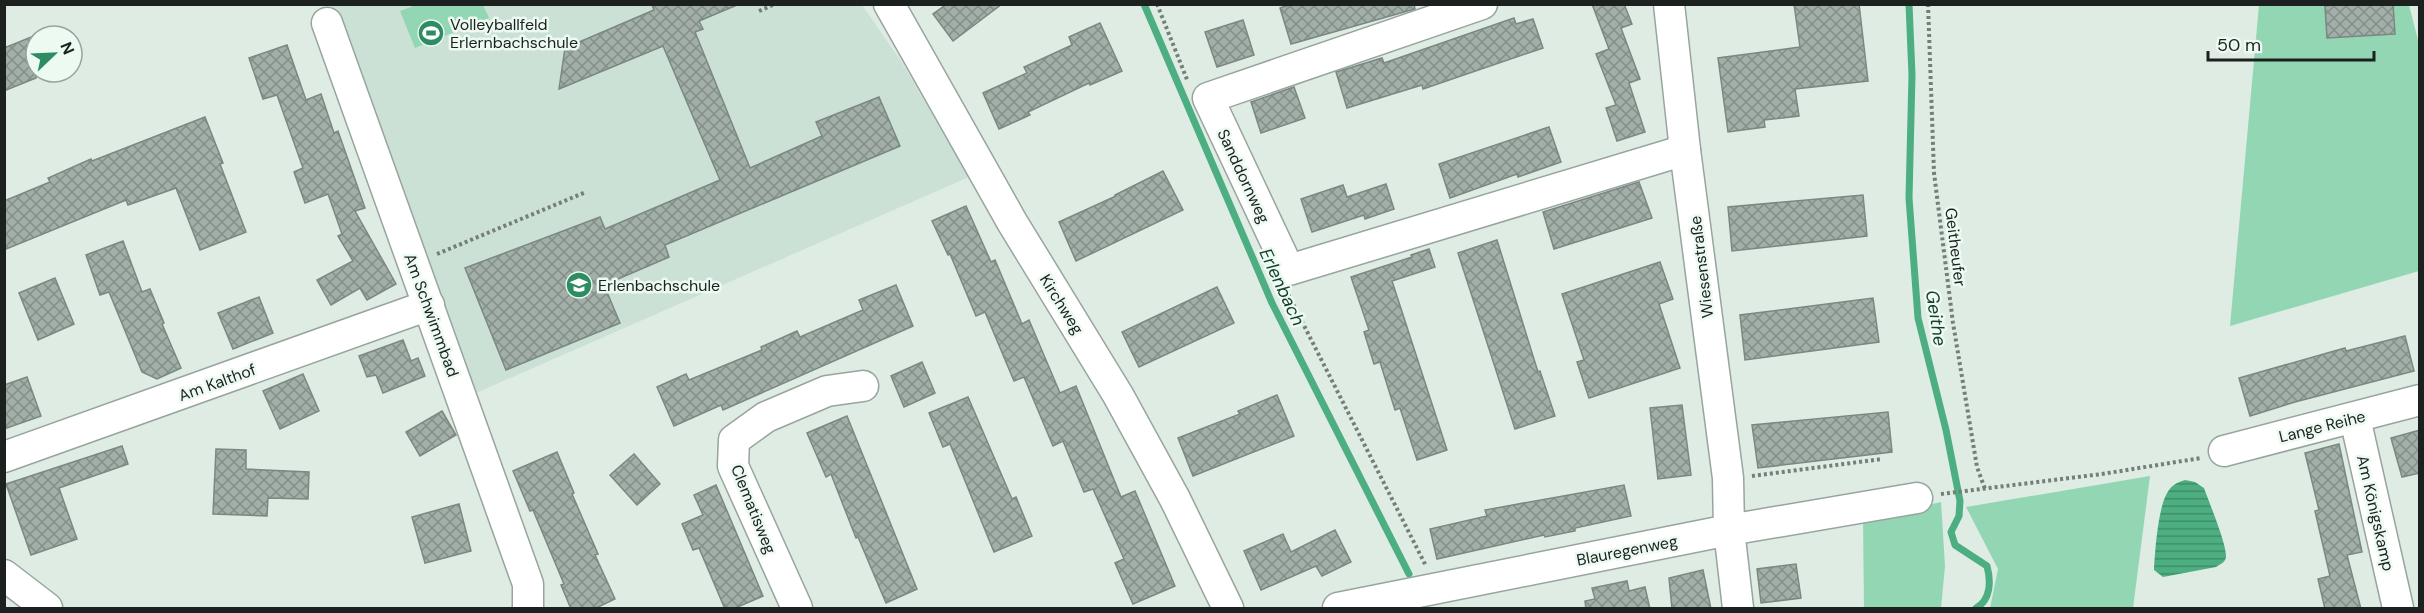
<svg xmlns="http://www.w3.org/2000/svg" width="2424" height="613" font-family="'DM Sans',sans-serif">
<defs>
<pattern id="water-rules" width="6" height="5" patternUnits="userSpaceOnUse" patternTransform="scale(1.5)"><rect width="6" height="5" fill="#4dae81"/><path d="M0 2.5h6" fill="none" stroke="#3f8d69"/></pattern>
<pattern id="building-cross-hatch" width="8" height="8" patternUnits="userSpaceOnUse" patternTransform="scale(1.5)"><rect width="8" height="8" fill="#a2afa8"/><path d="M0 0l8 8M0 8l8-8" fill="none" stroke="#838e88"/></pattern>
</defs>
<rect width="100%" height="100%" fill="#deece4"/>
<path fill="#cce1d5" d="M330,5H862L901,61L969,177L476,393Z"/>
<g fill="#92d6b3">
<path d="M416,5H483L489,18L415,48L400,11Z"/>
<path d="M2259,5H2409L2420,48L2419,271L2230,326Z"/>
<path d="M2150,476L2133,608H1990L1998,569L1966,507Z"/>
<path d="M1941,502L1945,566L1941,608H1864L1863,520Z"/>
</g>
<path fill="url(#water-rules)" d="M2185,480L2195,482L2204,488C2209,502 2227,545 2226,557C2225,563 2220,564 2216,567L2163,577L2154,570C2155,552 2158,504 2169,490C2173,484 2179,482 2185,480Z"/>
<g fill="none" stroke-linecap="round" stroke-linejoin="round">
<g stroke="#4dae81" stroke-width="7">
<path d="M1144,4L1272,303L1409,574"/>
<path d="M1909,4L1912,75L1909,198L1918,318L1946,430L1960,501L1959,516L1951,532L1955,545L1987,566C1991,581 1991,600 1976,608"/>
</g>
</g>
<g fill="url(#building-cross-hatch)" stroke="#7b8881" stroke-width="1.5">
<path d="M947,4H1002L953,41L933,14Z"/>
<path d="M1292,4H1414L1415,9L1291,44L1280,8Z"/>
<path d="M1592,4H1624L1632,24L1621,28L1640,79L1629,83L1645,132L1617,141L1606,108L1616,105L1596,54L1609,49Z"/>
<path d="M1794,4H1859L1868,81L1795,89L1799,116L1764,120L1765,127L1728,132L1718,58L1800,47Z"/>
<path d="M2347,4H2393L2395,34L2327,38L2325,6Z"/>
<path d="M652,5H737L699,21L703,29L695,32L750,168L822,136L816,122L879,97L900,146L665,245L669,257L604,285L620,323L506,370L465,268L600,217L605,229L720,180L663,46L559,89L565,48L654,10Z"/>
<path d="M1514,18L1516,24L1533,19L1543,48L1423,89L1422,85L1347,108L1336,72L1382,58L1384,63Z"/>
<path d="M1243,20L1254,55L1217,67L1205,32Z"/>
<path d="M1100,23L1122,71L1090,85L1089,83L1028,112L1030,115L999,129L983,93L1027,73L1024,67L1072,45L1069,37Z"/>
<path d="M36,35V78L4,91V48Z"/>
<path d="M287,45L306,100L321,94L334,133L338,131L365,208L355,211L396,284L367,300L360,288L331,305L317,280L353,261L338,236L342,234L328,194L305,203L294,172L303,168L277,95L263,99L249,58Z"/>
<path d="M1294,87L1305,118L1261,133L1251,102Z"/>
<path d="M205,117L223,163L220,164L246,232L200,250L176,188L128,205L126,200L4,250V201L50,182L48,178L91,159L92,161Z"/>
<path d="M1549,127L1561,162L1518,177L1517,174L1450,198L1439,164Z"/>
<path d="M1163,171L1183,210L1076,261L1059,222L1116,196L1115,195Z"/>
<path d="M1639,182L1652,218L1554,249L1543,212Z"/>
<path d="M1386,184L1394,209L1365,219L1364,215L1312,232L1301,199L1343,185L1347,197Z"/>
<path d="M1863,195L1867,236L1732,251L1728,207Z"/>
<path d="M966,206L991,262L995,260L1022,324L1029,320L1060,393L1076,386L1121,497L1135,491L1175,586L1133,604L1115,563L1124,559L1093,489L1084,492L1063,441L1053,446L1024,377L1014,381L985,312L976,316L950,254L948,255L932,221Z"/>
<path d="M1497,240L1538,372L1540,371L1555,416L1515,429L1458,253Z"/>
<path d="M123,241L142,292L150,289L164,323L162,324L181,368L157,379L142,372L109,292L100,295L86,255Z"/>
<path d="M1429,249L1435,267L1392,281L1447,450L1417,460L1400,408L1395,410L1380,362L1374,364L1364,332L1369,330L1351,277L1412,257L1411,255Z"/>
<path d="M1660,262L1673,299L1659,304L1680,368L1589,398L1577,362L1584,360L1562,294Z"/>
<path d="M55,278L74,324L38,340L19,293Z"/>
<path d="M896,285L913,326L723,410L721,405L674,426L657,387L686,374L689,380L762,350L761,347L797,331L800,337L863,310L859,300Z"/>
<path d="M1217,287L1234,323L1139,367L1122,332Z"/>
<path d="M259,297L273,333L233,349L218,313Z"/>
<path d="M1873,298L1879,342L1745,360L1740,315Z"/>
<path d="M2405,336L2414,371L2295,402L2250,416L2239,378L2345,348L2346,351Z"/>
<path d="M403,340L411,361L418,358L425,376L383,393L376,375L367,377L359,356Z"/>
<path d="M922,362L935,393L904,407L891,376Z"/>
<path d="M303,374L319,411L280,429L263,391Z"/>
<path d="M27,377L41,416L4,429V385Z"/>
<path d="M1277,395L1294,436L1193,476L1178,438L1240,414L1238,411Z"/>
<path d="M968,397L1012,499L1016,497L1032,536L994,552L950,444L943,447L929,413Z"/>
<path d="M1682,405L1691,475L1658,479L1650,408Z"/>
<path d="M442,411L456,435L420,456L406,432Z"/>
<path d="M1888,412L1892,452L1758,468L1752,425Z"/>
<path d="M847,416L917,589L886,603L858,537L856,538L831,474L826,477L807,433Z"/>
<path d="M2420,430V473L2402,477L2391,438Z"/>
<path d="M2339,444L2362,552L2347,555L2361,609H2325L2318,579L2330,576L2315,511L2319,510L2305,453Z"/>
<path d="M122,446L128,464L59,488L77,539L31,555L6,484Z"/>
<path d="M216,449L246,450V469L309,472L308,499L268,498L267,516L213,514Z"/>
<path d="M557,452L574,493L572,494L598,554L595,555L615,599L594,609H571L561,585L564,584L533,510L530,511L513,471Z"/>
<path d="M634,454L660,484L637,505L610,475Z"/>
<path d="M716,485L763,596L733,609H725L699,548L693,550L682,524L703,515L694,495Z"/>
<path d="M1624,485L1631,516L1575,528V531L1545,537L1544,535L1437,559L1430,529L1487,516L1485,510Z"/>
<path d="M459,504L471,551L425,563L412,517Z"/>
<path d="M1335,530L1351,562L1322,576L1316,566L1261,590L1244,551L1283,534L1291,552Z"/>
<path d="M1796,564L1801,598L1761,603L1757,569Z"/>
<path d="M1703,570L1711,609H1672L1669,578Z"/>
<path d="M1627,581L1629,591L1645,587L1650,609H1586L1585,601L1595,599L1592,588Z"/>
</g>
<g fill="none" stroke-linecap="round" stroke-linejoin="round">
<defs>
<g id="minor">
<path d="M889,4L1012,222L1118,395L1175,499L1228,608"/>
<path d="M1482,4L1208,98L1289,270L1685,150"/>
<path d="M1669,4L1685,150L1728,478L1729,530L1738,608"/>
<path d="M327,23L528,584V608"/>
<path d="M2355,418L2398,608"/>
<path d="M2224,451L2420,400"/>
<path d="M4,457L429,305"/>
<path d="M4,575L47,608"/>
<path d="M797,608L733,466L734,440L766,417L827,391L863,386"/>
<path d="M1338,608L1729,530L1917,498"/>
</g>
</defs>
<use href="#minor" stroke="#98a59e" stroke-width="33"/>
<g stroke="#757e79" stroke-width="4" stroke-dasharray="3 3" stroke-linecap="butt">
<path d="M1157,4L1188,82"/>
<path d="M1928,4L1934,173L1953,323L1977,467L1985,489"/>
<path d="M759,11L775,4"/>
<path d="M437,254L586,192"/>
<path d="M1288,294L1426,566"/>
<path d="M1752,476L1882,459"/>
<path d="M1941,494L2102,474L2201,458"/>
</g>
<use href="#minor" stroke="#fff" stroke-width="30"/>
</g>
<defs>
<symbol id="stadium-disc" viewBox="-11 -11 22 22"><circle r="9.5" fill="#2e8c63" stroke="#ecfaf2"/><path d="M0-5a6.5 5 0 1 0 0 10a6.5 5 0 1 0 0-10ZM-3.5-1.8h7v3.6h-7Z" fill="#fff"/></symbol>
<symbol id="school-disc" viewBox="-11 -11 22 22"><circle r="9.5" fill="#2e8c63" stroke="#ecfaf2"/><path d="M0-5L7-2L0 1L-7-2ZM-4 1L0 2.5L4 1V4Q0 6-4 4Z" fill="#fff"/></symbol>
</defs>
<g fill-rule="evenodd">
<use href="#stadium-disc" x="416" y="18" width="30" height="30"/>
<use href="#school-disc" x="564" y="270" width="30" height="30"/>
</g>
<g text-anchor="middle" stroke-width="5" stroke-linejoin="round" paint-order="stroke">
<g font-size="16" fill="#1c211f" stroke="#ecfaf2" text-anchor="start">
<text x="450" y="30">Volleyballfeld<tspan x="450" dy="18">Erlernbachschule</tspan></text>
<text x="598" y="291">Erlenbachschule</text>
</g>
<g font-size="16" fill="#1c211f" stroke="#ecfaf2">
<text transform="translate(1244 176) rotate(65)" y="6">Sanddornweg</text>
<text transform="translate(1956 247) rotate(83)" y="6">Geitheufer</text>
<text transform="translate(1701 267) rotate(-97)" y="6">Wiesenstraße</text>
<text transform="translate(1062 304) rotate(58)" y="6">Kirchweg</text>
<text transform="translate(432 315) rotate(70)" y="6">Am Schwimmbad</text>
<text transform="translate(217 382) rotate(-20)" y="6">Am Kalthof</text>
<text transform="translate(2322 426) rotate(-14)" y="6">Lange Reihe</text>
<text transform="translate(754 509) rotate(68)" y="6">Clematisweg</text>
<text transform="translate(2376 513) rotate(77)" y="6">Am Königskamp</text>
<text transform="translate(1627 550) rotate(-11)" y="6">Blauregenweg</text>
</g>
<g font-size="18" font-style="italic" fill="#16402d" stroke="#ecfaf2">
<text transform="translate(1282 287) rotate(65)" y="6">Erlenbach</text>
<text transform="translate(1936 318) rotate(81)" y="6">Geithe</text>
</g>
</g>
<rect width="2424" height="613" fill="none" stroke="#1c211f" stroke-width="12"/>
<g transform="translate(54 54) rotate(67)"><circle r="28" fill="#ecfaf2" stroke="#99a39e" stroke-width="1.5"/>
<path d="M0-4.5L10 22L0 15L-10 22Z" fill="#2e8c63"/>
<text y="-9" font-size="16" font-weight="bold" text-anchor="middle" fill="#1c211f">N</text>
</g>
<path d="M2208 51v9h166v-9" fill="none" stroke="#1c211f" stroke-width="3"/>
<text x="2217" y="51" font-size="18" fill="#1c211f" stroke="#ecfaf2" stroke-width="4.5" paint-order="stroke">50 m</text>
</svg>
